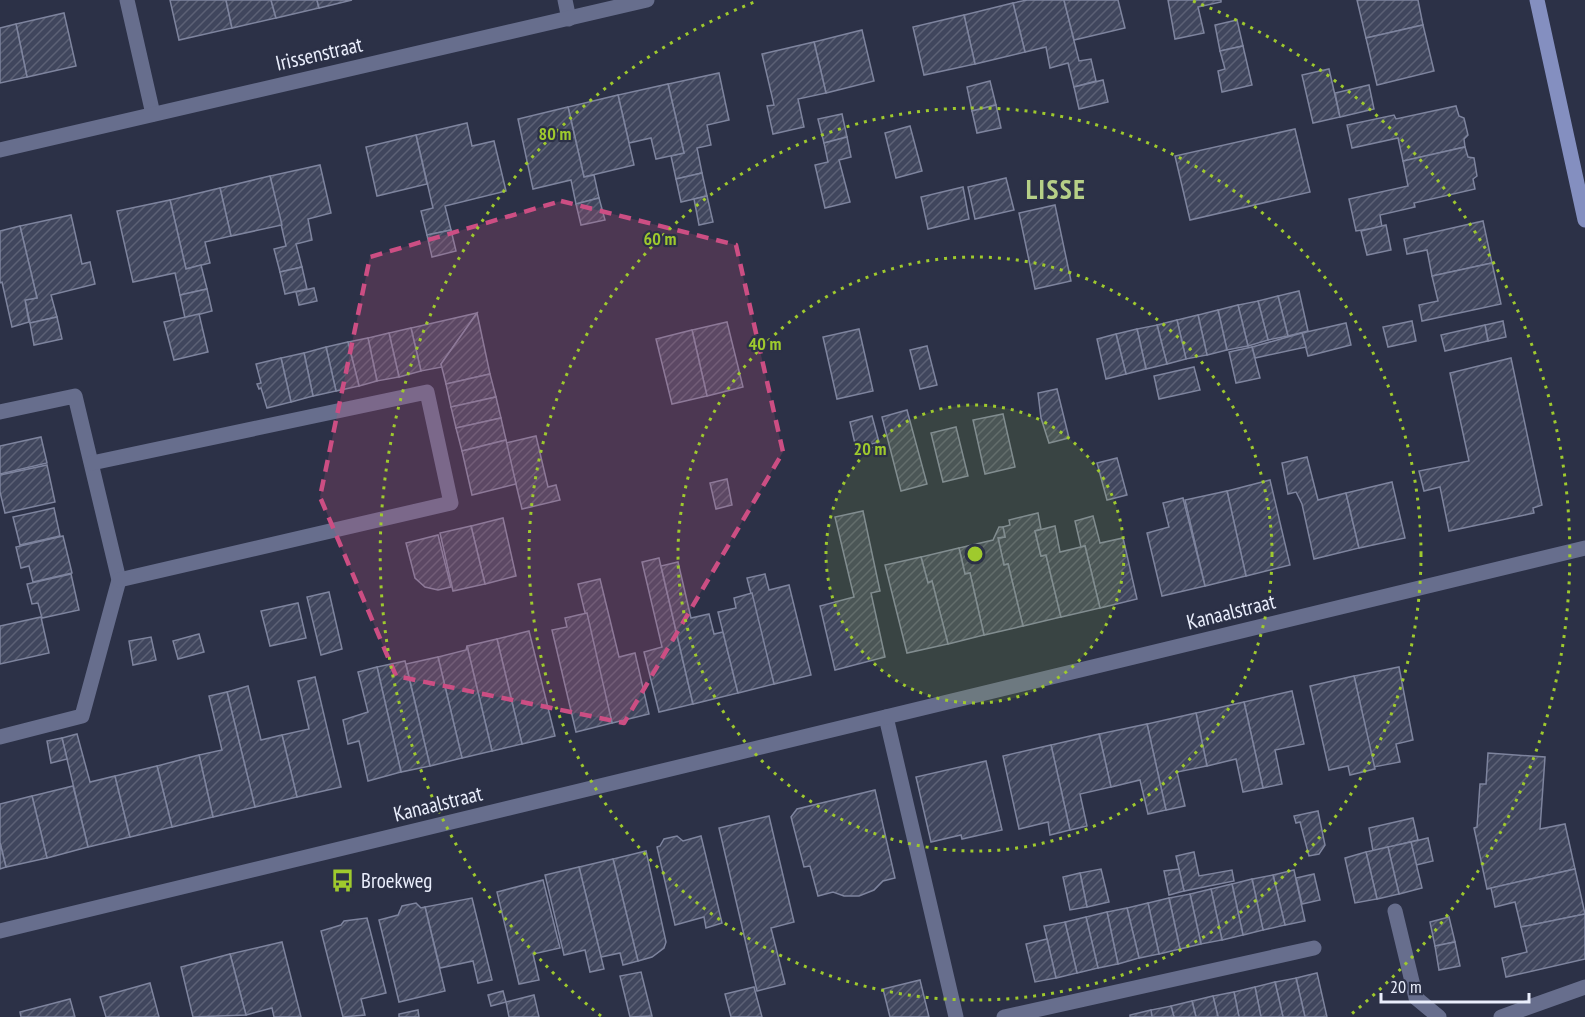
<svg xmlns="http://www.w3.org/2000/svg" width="1585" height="1017" font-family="'PT Sans Narrow',sans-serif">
<defs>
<pattern id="building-hatch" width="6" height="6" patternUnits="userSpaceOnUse" patternTransform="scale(1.5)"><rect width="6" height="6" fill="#40465d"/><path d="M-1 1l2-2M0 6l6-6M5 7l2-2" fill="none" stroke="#5c6175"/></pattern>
</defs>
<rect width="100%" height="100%" fill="#2c3147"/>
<g fill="url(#building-hatch)" stroke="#7e849e" stroke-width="1.5">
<path d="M170,0H226L232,28L179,40Z"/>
<path d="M226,0H271L276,18L232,28Z"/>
<path d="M271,0H317L319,8L276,18Z"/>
<path d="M317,0H352L319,8Z"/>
<path d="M1027,0H1064L1079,61L1091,59L1096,81L1074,87L1068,63L1050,68L1046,47L1025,52L1013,3Z"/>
<path d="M1064,0H1118L1125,28L1074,40Z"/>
<path d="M1168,0H1221V2L1198,7L1204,33L1175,39Z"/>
<path d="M1357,0H1418L1423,25L1366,38Z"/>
<path d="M1013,3L1025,52L975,64L964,15Z"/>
<path d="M64,13L76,66L27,77L16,24Z"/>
<path d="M964,15L975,64L924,75L913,27Z"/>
<path d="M1237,20L1243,46L1220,51L1215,25Z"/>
<path d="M16,24L27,77L0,83V28Z"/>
<path d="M1423,25L1434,71L1377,85L1366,38Z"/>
<path d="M862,30L874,81L826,93L814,42Z"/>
<path d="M814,42L826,93L798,99L804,127L773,134L767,106L774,105L762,54Z"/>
<path d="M1243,46L1252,85L1222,92L1218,71L1225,69L1220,51Z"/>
<path d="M1329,69L1340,117L1313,123L1302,75Z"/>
<path d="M719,73L729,120L707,125L711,145L697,148L702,173L676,179L671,156L684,153L668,84Z"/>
<path d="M1103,80L1108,102L1079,109L1074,87Z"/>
<path d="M990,81L996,105L972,111L967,87Z"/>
<path d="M668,84L684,153L656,159L651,138L629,143L618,95Z"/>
<path d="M1369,85L1374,109L1340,117L1335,93Z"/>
<path d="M618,95L634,165L584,177L568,107Z"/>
<path d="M996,105L1001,128L977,133L972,111Z"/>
<path d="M1456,106L1459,116L1464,118L1468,135L1464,139L1465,147L1403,161L1398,138L1352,148L1347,125L1394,115L1396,119Z"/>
<path d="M568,107L584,177L594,175L599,198L576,204L571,180L533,189L518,119Z"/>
<path d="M842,114L847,137L824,143L818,119Z"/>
<path d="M467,123L472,146L494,141L506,191L445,206L451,230L427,235L421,211L433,208L416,135Z"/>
<path d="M910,126L922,171L896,178L885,133Z"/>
<path d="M1295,129L1310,192L1190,220L1175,156Z"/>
<path d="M416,135L427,184L377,196L366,147Z"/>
<path d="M847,137L851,157L839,160L850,202L825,208L815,165L828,162L824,143Z"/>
<path d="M1465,147L1468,157L1474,158L1477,176L1473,179L1475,189L1414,203L1415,207L1380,215L1382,227L1356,231L1349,199L1408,186L1403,161Z"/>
<path d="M320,165L331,213L308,219L312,240L296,244L302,267L280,272L274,249L286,246L270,176Z"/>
<path d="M702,173L707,196L681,202L676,179Z"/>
<path d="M270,176L282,225L231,236L220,188Z"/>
<path d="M1006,178L1014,210L975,219L968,187Z"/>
<path d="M963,187L969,219L928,229L921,197Z"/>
<path d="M220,188L231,236L205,242L210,263L186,269L170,200Z"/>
<path d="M707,196L713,222L699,225L694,199Z"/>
<path d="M599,198L605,220L581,225L576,204Z"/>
<path d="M170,200L186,269L201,265L207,289L180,295L175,273L133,282L117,211Z"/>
<path d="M1055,205L1071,281L1035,289L1019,213Z"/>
<path d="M71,215L82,264L90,262L95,284L51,295L57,317L30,323L25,300L37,298L20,226Z"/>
<path d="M1483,221L1492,263L1432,276L1427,250L1407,254L1404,239Z"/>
<path d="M1386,225L1391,250L1367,255L1361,231Z"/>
<path d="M20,226L37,298L25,300L29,322L12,327L2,282L0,283V231Z"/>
<path d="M451,230L456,251L432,257L427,235Z"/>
<path d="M1492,263L1501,304L1422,321L1419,305L1438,301L1432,276Z"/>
<path d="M302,267L307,289L285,294L280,272Z"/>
<path d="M314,288L317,301L299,305L296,292Z"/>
<path d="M207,289L212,311L185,318L180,295Z"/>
<path d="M1299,291L1308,331L1288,336L1278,296Z"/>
<path d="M1278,296L1288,336L1268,340L1258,301Z"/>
<path d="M1258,301L1268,340L1248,346L1238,305Z"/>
<path d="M1238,305L1248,346L1227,350L1218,310Z"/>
<path d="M1218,310L1227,350L1207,355L1198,315Z"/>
<path d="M477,313L441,364L442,367L421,371L411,328Z"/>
<path d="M477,313L490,374L446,384L441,364Z"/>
<path d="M199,314L208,352L174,360L164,322Z"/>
<path d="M1198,315L1207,355L1186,359L1177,320Z"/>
<path d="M57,317L62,339L34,345L30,323Z"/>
<path d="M1177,320L1186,359L1167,364L1157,325Z"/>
<path d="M1412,321L1416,341L1388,347L1383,327Z"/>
<path d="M1503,321L1506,337L1488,341L1485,325Z"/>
<path d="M727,322L743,387L707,396L692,330Z"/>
<path d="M1346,323L1351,345L1308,356L1302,333Z"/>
<path d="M1157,325L1167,364L1146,369L1137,329Z"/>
<path d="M1485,325L1488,341L1445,351L1441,335Z"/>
<path d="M411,328L421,371L399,377L389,333Z"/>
<path d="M859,329L873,391L837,399L823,337Z"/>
<path d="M1137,329L1146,369L1126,374L1116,334Z"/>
<path d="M692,330L707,396L672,404L656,339Z"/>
<path d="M389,333L399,377L377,381L368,338Z"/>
<path d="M1302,333L1306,347L1255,358L1252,347Z"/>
<path d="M1116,334L1126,374L1106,379L1097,339Z"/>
<path d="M368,338L377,381L359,386L348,342Z"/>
<path d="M348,342L359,386L336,391L326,347Z"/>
<path d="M927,346L937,385L920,389L910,350Z"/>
<path d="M326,347L336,391L313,396L304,353Z"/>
<path d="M1252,347L1260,378L1236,383L1229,352Z"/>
<path d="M304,353L313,396L291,402L281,358Z"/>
<path d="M281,358L291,402L267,408L261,388L259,389L257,384L261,383L256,364Z"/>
<path d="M1511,358L1542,505L1533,508L1534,513L1449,531L1440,487L1424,491L1419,471L1469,461L1450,373Z"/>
<path d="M1194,367L1200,390L1159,399L1154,376Z"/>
<path d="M490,374L496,397L451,407L446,384Z"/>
<path d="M1057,389L1069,438L1049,443L1041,418L1038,393Z"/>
<path d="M496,397L501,418L456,428L451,407Z"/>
<path d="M907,410L927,484L901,491L882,417Z"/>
<path d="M1003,414L1015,467L985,474L973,420Z"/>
<path d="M872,416L879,442L856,448L850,422Z"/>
<path d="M501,418L506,440L462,451L456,428Z"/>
<path d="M956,427L968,476L943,482L931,433Z"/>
<path d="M536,436L548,487L556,485L560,500L522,509L506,443Z"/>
<path d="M41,437L47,463L0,474V446Z"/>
<path d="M506,440L516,484L472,495L462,451Z"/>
<path d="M1307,457L1318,500L1346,493L1359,548L1314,559L1302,504L1296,492L1288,494L1282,463Z"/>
<path d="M1117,458L1127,495L1107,500L1097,463Z"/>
<path d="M47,465L55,502L5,513L0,492V475Z"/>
<path d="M727,479L732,505L716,509L710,483Z"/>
<path d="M1270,480L1290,565L1246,576L1227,491Z"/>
<path d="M1392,482L1405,538L1359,548L1346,493Z"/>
<path d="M1227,491L1246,576L1205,586L1185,500Z"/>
<path d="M1183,498L1205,586L1162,596L1147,533L1169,527L1163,503Z"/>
<path d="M54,508L60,536L20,545L13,517Z"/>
<path d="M863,511L880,591L871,593L885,657L835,670L820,606L854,597L835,517Z"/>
<path d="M1038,513L1041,529L1035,531L1041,556L1046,555L1061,617L1023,626L1008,564L1004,565L998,538L1005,537L1003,527L1010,525L1009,520Z"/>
<path d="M1093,516L1100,543L1123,538L1137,599L1100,608L1085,546L1081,547L1075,521Z"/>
<path d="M503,518L516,576L485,584L471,526Z"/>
<path d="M471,526L485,584L453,591L440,533Z"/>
<path d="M1055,526L1060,552L1085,546L1100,608L1061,617L1046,555L1041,556L1035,531Z"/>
<path d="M999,527H1003L1005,537L998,538L1004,565L1008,564L1023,626L984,635L970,573L965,574L959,548L993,540Z"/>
<path d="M438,535L451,587L438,590L425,587L415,578L406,543Z"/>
<path d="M63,536L72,573L33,582L29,566L21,568L16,547Z"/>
<path d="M959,548L965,574L970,573L984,635L948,644L932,581L928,583L921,557Z"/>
<path d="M921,557L928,583L932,581L948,644L907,653L885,565Z"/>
<path d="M659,558L693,704L659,712L644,652L662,647L642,562Z"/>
<path d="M678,562L691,618L709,614L714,634L723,632L738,693L693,704L661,566Z"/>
<path d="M71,574L79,610L42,618L38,603L32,604L27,584Z"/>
<path d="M765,574L769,590L789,585L811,675L774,684L747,578Z"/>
<path d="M600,579L619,657L635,653L649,714L612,723L578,584Z"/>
<path d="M329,592L342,649L321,655L307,597Z"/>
<path d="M752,593L774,684L738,693L718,612L736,608L734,598Z"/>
<path d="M298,603L306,638L270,646L261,611Z"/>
<path d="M587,613L612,723L576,732L552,630L567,627L565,618Z"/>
<path d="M41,617L49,653L0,664V626Z"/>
<path d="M529,631L555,736L522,744L497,639Z"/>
<path d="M199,634L204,652L178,659L173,641Z"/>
<path d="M151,637L156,660L133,665L129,641Z"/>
<path d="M497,639L522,744L492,751L467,646Z"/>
<path d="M467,646L492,751L462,758L438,657L466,650Z"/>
<path d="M438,657L462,758L430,766L406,664Z"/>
<path d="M405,661L430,766L401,772L377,667Z"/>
<path d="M377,667L401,772L368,781L359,741L348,744L343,720L368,712L358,672Z"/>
<path d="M1399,667L1413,740L1396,744L1400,762L1374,767L1354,676Z"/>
<path d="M1354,676L1375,769L1350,775L1348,766L1329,770L1310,686Z"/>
<path d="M315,677L341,787L297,797L282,735L309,729L298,681Z"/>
<path d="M248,686L261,740L282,735L297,797L255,807L227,692Z"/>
<path d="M1292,691L1304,744L1275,750L1282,784L1263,788L1244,702Z"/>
<path d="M227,692L255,807L213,817L199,755L222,750L209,696Z"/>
<path d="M1244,702L1263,788L1243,792L1236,759L1207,766L1196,713Z"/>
<path d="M1196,713L1207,766L1177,772L1185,806L1166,810L1147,724Z"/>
<path d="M1147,724L1166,810L1148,814L1140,780L1111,787L1099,734Z"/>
<path d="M77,734L90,782L115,776L130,837L88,847L62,738Z"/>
<path d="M1099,734L1111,787L1080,794L1087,826L1070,830L1051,745Z"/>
<path d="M62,738L67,759L51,763L47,741Z"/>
<path d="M1051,745L1070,830L1050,835L1048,822L1019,829L1003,756Z"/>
<path d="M1488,753L1545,757L1540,829L1565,824L1575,869L1487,889L1474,828L1477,827L1480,784H1486Z"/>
<path d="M199,755L213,817L172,827L157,766Z"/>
<path d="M986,761L1002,830L962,839L961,835L931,842L916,777Z"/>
<path d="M157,766L172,827L130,837L115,776Z"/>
<path d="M73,786L88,847L47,858L32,796Z"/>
<path d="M875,790L895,878L883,881L874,890L859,896H844L833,892L818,896L810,866L804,867L791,817L797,809Z"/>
<path d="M32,796L47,858L6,867L0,843V804Z"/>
<path d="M1318,811L1325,845L1319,854L1309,856L1300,822L1296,823L1294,816Z"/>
<path d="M769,816L794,922L771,928L785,984L757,991L719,828Z"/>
<path d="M1413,818L1418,840L1373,851L1369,828Z"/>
<path d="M677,836L683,841L701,836L722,923L706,928L704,917L675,925L657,847L660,846L664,839Z"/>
<path d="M1428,838L1433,861L1416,865L1411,842Z"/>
<path d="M1411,842L1422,888L1399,894L1388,847Z"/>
<path d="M0,843L6,867L0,869Z"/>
<path d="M1388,847L1399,894L1377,899L1366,852Z"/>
<path d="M646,851L666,942L664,948L652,957L638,961L613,859Z"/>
<path d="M1194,852L1199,876L1232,870L1234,881L1184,891L1176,856Z"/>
<path d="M1366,852L1377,899L1355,903L1345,858Z"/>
<path d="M613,859L638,961L623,965L620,953L601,957L579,867Z"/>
<path d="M579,867L604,969L590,972L585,950L564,955L545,875Z"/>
<path d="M1101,869L1109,902L1087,907L1080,873Z"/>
<path d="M1179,869L1184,891L1169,895L1164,871Z"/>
<path d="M1575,869L1585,914L1521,927L1515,902L1495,907L1491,888Z"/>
<path d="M1294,870L1305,921L1285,925L1273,875Z"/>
<path d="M1080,873L1087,907L1070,910L1063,877Z"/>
<path d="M1314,874L1320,900L1302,904L1296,878Z"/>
<path d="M1273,875L1285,925L1263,930L1252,879Z"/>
<path d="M1252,879L1263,930L1243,935L1232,884Z"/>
<path d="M543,880L560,948L533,954L539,980L519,984L497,892Z"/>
<path d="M1232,884L1243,935L1222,940L1211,889Z"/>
<path d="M1211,889L1222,940L1201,944L1190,894Z"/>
<path d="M1190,894L1201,944L1180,949L1169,898Z"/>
<path d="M472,898L492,980L478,983L473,961L440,968L425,907Z"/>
<path d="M1169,898L1180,949L1159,954L1148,903Z"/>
<path d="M416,903L421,908L425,907L445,991L399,1002L379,920L398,915L402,906Z"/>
<path d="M1148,903L1159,954L1139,958L1127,908Z"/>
<path d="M1127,908L1139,958L1118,964L1107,912Z"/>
<path d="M1107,912L1118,964L1098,968L1086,917Z"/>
<path d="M1585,914V959L1506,977L1502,958L1527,952L1521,927Z"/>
<path d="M1086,917L1098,968L1077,973L1065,922Z"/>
<path d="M1449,917L1455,942L1435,946L1430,922Z"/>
<path d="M367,918L386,993L361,999L365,1015L343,1017L321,931L341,925L344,921Z"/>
<path d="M1065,922L1077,973L1056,978L1044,926Z"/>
<path d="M1047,939L1056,978L1035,982L1026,944Z"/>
<path d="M282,942L301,1017H274L272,1008L246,1015L230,954Z"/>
<path d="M1455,942L1460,966L1439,970L1435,946Z"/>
<path d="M230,954L246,1015L193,1017L181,967Z"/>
<path d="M641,972L652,1016L630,1017L620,976Z"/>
<path d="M1317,973L1327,1017H1305L1296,978Z"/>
<path d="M1296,978L1305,1017H1283L1275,982Z"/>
<path d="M920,980L929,1017H890L883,989Z"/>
<path d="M1275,982L1283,1017H1261L1255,987Z"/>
<path d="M150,983L159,1017H106L100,997Z"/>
<path d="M754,987L762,1017H731L725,994Z"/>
<path d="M1255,987L1261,1017H1239L1234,992Z"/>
<path d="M503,991L506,1002L491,1006L488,995Z"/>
<path d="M1234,992L1239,1017H1218L1213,996Z"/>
<path d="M534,995L539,1017H509L506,1002Z"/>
<path d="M1213,996L1218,1017H1196L1192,1001Z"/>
<path d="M70,999L75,1017H21L20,1012Z"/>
<path d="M1192,1001L1196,1017H1174L1171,1006Z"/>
<path d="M1171,1006L1174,1017H1152L1151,1010Z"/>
<path d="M418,1010L419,1017H399V1014Z"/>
<path d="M1151,1010L1152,1017H1130V1015Z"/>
</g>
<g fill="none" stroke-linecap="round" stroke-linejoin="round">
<g stroke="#676e8d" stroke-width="15">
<path d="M0,412L75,396L119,580L82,716L0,737"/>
<path d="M92,463L427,392L451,503L119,580"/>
<path d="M886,717L956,1017"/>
<path d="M1395,911L1416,998L1439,1017"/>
<path d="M1004,1017L1314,948"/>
<path d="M1501,1017L1585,987"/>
</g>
<g stroke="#676e8d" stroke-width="15">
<path d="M127,0L153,114"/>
<path d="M565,0L569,19"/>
<path d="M0,150L647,0"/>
</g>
<path stroke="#676e8d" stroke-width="15" d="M0,931L1585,548"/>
<path stroke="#848fc0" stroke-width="15" d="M1537,0L1585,220"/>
</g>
<path fill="#cc4e83" fill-opacity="0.2" stroke="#cc4e83" stroke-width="4.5" stroke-dasharray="12 8" stroke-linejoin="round" d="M561,201L736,245L783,452L624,723L396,676L320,497L370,257Z"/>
<circle cx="975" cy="554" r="149" fill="#9fca2d" fill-opacity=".12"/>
<g fill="none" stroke="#9fca2d" stroke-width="3" stroke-dasharray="3 6">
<circle cx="975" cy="554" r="149"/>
<circle cx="975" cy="554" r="297"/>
<circle cx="975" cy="554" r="446"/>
<path d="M601 1016A594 594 0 0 1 757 1M1193 1A594 594 0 0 1 1349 1016"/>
</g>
<defs>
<symbol id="bus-bare" viewBox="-9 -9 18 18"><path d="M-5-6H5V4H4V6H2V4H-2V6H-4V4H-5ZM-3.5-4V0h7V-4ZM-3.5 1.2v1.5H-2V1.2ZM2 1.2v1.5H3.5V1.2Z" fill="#9fca2d" stroke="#2c3147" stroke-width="2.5" paint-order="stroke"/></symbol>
</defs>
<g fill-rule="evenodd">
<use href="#bus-bare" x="326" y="864" width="33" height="33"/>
</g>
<g text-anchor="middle" stroke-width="4.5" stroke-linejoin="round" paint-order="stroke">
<g font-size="21" fill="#eaeefc" stroke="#2c3147">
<text transform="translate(319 54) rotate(-13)" y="7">Irissenstraat</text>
<text transform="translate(1231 612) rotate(-14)" y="7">Kanaalstraat</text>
<text transform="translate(438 804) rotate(-14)" y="7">Kanaalstraat</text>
</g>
<g font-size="21" fill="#eaeefc" stroke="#2c3147" text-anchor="start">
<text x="361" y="888">Broekweg</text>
</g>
<g font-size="27" font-weight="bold" letter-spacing="1.5" fill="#b6cf87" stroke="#2c3147">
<text x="1056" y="199">LISSE</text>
</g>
</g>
<circle cx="975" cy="554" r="9" fill="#9fca2d" stroke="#2c3147" stroke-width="3"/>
<g font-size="18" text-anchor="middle" font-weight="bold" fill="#9fca2d" stroke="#2c3147" stroke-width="4.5" stroke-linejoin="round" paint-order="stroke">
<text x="555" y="140">80 m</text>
<text x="660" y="245">60 m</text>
<text x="765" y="350">40 m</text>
<text x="870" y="455">20 m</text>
</g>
<path d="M1381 993v9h148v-9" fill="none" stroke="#eaeefc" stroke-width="3"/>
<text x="1390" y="993" font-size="18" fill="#eaeefc" stroke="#2c3147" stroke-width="4.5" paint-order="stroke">20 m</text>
</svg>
